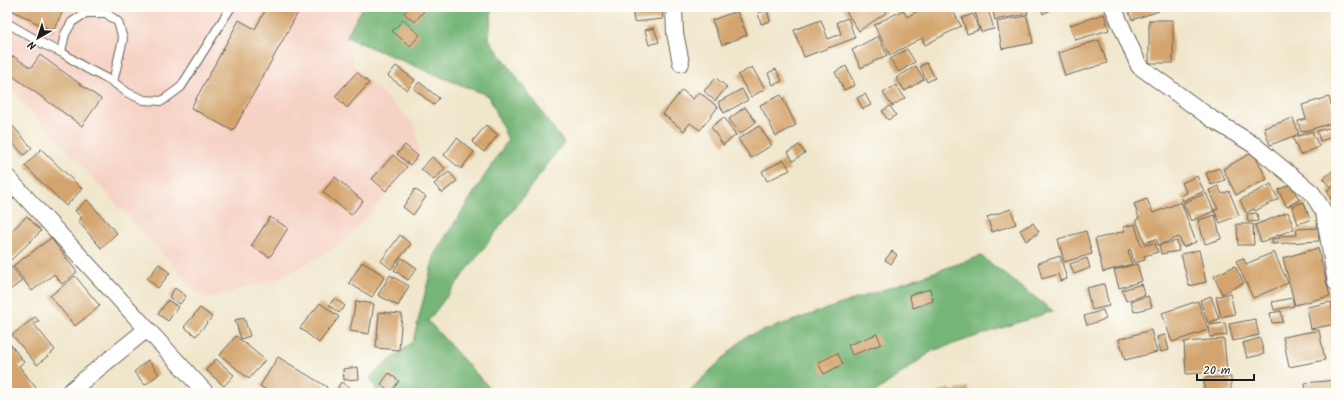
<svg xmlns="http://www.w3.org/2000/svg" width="1343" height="400" font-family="Kalam,sans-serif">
<rect width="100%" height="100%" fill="#fdfcf7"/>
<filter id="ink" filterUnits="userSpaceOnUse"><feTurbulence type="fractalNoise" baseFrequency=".025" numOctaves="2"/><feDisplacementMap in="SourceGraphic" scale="8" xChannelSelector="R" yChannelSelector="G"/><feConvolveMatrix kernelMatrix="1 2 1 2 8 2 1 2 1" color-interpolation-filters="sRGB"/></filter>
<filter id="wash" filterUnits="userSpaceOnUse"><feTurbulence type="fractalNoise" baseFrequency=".012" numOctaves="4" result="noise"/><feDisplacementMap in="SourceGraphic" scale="16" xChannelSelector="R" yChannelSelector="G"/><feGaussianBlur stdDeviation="0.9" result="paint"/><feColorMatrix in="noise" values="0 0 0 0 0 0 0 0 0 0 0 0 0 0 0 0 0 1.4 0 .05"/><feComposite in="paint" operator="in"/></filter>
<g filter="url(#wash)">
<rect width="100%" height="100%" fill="#f0e6cb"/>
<path fill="#f6d2c4" d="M7,7H363L346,37L354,66L415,125L420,157L343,243L286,275L205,300L7,85Z"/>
<g fill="#74b577" stroke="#48684a">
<path d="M363,7H492L489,39L564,143L428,321L494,393H378L370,377L413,341L435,253L508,140L489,96L436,75L346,37Z"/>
<path d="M981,256L1053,311L932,351L874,393H687L745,337Z"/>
</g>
<g id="blocks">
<g fill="#d3a46d">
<path d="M15,7H65L53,31L13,11Z"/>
<path d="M267,7H301L233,131L191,108L239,20L255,29Z"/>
<path d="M410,7H427L415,22L404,13Z"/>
<path d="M632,7H662L663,19L634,22Z"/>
<path d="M843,7H884L887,12L859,31Z"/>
<path d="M925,7H951L961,26L925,45L922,38L890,55L874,25L903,10L907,17Z"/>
<path d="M992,7H1026L1028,14L995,20Z"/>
<path d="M1040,7H1055L1043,14Z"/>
<path d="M1127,7H1157L1159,11L1132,20Z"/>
<path d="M988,9L994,29L981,32L975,12Z"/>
<path d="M767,10L770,21L761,24L758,13Z"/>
<path d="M737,11L747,35L722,45L712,20Z"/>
<path d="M973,14L979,30L967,34L962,18Z"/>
<path d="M1104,14L1109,30L1075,40L1070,25Z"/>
<path d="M1027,16L1033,43L1002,49L997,22Z"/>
<path d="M848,18L855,38L804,57L794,30L821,20L828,39L841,34L837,22Z"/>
<path d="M403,20L420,35L410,46L392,31Z"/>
<rect x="1149" y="20" width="24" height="43"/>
<path d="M654,28L659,42L649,45L645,30Z"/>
<path d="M878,36L887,55L861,68L852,50Z"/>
<path d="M1099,40L1107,63L1065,76L1058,53Z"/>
<path d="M907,49L915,62L899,72L890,59Z"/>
<path d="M40,55L101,99L82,126L7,72V64L13,56L31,68Z"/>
<path d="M927,63L935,78L927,82L920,66Z"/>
<path d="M396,66L415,80L407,90L388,76Z"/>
<path d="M846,66L855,85L844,90L835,72Z"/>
<path d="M916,66L924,79L905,91L896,78Z"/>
<path d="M752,67L765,89L751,97L738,75Z"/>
<path d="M776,69L782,81L773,85L768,73Z"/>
<path d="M357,72L369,83L347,108L335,96Z"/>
<path d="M716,78L727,87L715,101L704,91Z"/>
<path d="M419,82L439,98L434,105L414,89Z"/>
<path d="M896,85L905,98L892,106L883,93Z"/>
<path d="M742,89L748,100L724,113L718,102Z"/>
<path d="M682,90L693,99L699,92L718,107L700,130L690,123L684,131L663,114Z"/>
<path d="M865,94L871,105L863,109L857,98Z"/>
<path d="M781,95L796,125L776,136L760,105Z"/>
<path d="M1329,97L1336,122L1301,132L1298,121L1306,119L1302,105Z"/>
<path d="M890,106L896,115L888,120L882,111Z"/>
<path d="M745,107L756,122L740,134L729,119Z"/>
<path d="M724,117L736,135L723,145L711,127Z"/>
<path d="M1293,118L1299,134L1270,145L1264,128Z"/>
<path d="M11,124L32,148L24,155L7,137V127Z"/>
<path d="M486,125L498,135L484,152L472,142Z"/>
<path d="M759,126L772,145L751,158L738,139Z"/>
<path d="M1334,127L1336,136L1320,141L1317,131Z"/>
<path d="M1312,131L1319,147L1300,155L1293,138Z"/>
<path d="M457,138L474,152L461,169L444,155Z"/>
<path d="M405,145L418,156L410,165L397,154Z"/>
<path d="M799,145L805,153L793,161L788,152Z"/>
<path d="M41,149L82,189L66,206L25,166Z"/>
<path d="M1253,152L1267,179L1236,195L1223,169Z"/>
<path d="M393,155L407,167L386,191L372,179Z"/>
<path d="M432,157L445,168L434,180L421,169Z"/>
<path d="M784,160L790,170L767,181L762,171Z"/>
<path d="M1219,168L1225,180L1211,185L1206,173Z"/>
<path d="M1336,168V183L1330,187L1323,179Z"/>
<path d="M449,172L457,181L442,193L434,184Z"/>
<path d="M1197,176L1204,191L1183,201L1181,196L1187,193L1182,183Z"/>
<path d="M335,177L363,201L351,215L323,192Z"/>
<path d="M1271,184L1278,199L1255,211L1254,209L1246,213L1240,200Z"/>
<path d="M1291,184L1299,200L1287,207L1278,190Z"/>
<path d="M1218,186L1222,194L1229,191L1239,215L1220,223L1214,210L1218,209L1209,190Z"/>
<path d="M1336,186V210L1327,190Z"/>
<path d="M415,189L426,197L413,215L403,207Z"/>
<path d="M7,192L14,199L7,206Z"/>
<path d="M1206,193L1214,211L1191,221L1183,203Z"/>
<path d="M1147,199L1153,213L1181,202L1196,242L1183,247L1179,237L1158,245L1156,239L1145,243L1136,220L1139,218L1134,204Z"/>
<path d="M87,200L117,233L101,248L78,221L82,218L75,211Z"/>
<path d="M1304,202L1310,220L1298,224L1292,206Z"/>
<path d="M1011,209L1016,224L992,232L987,217Z"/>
<path d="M1288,212L1294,229L1261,242L1255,225Z"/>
<path d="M1257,213L1258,221L1248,222L1247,214Z"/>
<path d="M1215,215L1221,239L1205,244L1198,220Z"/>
<path d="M27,216L41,231L7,264V235Z"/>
<path d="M270,217L288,228L270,257L251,246Z"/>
<path d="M1033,223L1039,232L1026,241L1020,230Z"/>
<path d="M1135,224L1141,246L1155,243L1158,252L1144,256L1145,260L1134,263L1131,250H1128L1132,264L1103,272L1095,239L1125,231L1123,227Z"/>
<path d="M1237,224H1253L1254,245H1238Z"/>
<path d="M1318,228L1319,241L1272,244V239L1280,238V236L1297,235L1296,229Z"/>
<path d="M1086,231L1092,254L1064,262L1058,239Z"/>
<path d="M400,235L411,244L391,269L381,261Z"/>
<path d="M51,238L77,272L62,284L54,274L32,291L13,266Z"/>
<path d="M1177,241L1179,251L1161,254L1159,245Z"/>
<path d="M1318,248L1330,296L1295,305L1283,258Z"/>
<path d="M1199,250L1206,282L1189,286L1181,254Z"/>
<path d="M892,251L897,255L891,264L885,260Z"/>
<path d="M1274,252L1288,283L1253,298L1236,261L1243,258L1246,264Z"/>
<path d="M1060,256L1067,279L1060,281L1058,274L1042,279L1038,263Z"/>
<path d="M402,258L417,268L408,280L394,270Z"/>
<path d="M1087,258L1090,268L1074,274L1070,264Z"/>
<path d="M362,262L385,276L372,297L349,283Z"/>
<path d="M159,264L170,273L158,288L147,279Z"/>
<path d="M1137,264L1142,281L1119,288L1114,270Z"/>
<path d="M10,265L22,281L7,292V267Z"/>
<path d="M1235,266L1244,283L1222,294L1214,276Z"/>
<path d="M390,275L409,286L398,306L378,295Z"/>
<path d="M75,276L100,306L75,326L50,296Z"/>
<path d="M1104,284L1109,306L1092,310L1086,288Z"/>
<path d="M1142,284L1145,295L1126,301L1122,290Z"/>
<path d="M175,288L186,296L180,304L169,297Z"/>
<path d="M930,289L933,301L913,308L909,295Z"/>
<path d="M1230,293L1235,314L1221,317L1216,297Z"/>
<path d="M1148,296L1152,307L1134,312L1131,301Z"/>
<path d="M1211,296L1219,319L1208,323L1200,300Z"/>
<path d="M335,298L345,306L339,313L329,305Z"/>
<path d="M1292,298L1294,306L1274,310L1272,302Z"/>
<path d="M168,300L178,307L168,321L158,314Z"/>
<path d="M356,301L374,304L369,334L350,331Z"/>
<path d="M1198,301L1208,330L1172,342L1162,313Z"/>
<path d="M1331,302L1335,324L1311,329L1307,307Z"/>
<path d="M320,303L339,317L319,343L300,328Z"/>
<path d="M200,308L212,317L196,336L184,327Z"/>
<path d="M1103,310L1106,319L1087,325L1084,316Z"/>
<path d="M1281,311L1283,322L1272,323L1270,313Z"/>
<path d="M379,312L402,314L399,350L376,348Z"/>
<path d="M35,317L39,321L34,324L55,350L37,365L12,335Z"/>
<path d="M244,318L250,336L241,339L235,320Z"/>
<path d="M1255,319L1259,335L1233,341L1229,324Z"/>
<path d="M1225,323L1227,335L1210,337L1209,325Z"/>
<path d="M1151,330L1157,352L1125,360L1119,339Z"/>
<path d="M1319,330L1325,360L1289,367L1283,337Z"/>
<path d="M877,334L881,344L852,355L848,345Z"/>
<path d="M1165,335L1169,350L1161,352L1157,337Z"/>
<path d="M236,336L265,360L249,379L220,355Z"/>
<path d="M1260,338L1264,354L1247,358L1243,343Z"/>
<path d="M1224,339L1227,371L1186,374L1184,342Z"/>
<path d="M7,340L24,362L19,366L36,388L29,393H7Z"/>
<path d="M837,353L843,364L824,374L818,363Z"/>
<path d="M278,357L327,387L324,393H271L260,386Z"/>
<path d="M216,359L234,375L224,386L206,370Z"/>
<path d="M148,360L159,374L145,385L134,372Z"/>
<path d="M358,367L359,379L344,380L343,369Z"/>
<path d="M389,373L399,381L391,392L381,384Z"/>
<path d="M1231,377V392L1204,393V378Z"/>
<path d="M1336,380V393H1306L1305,383Z"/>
<path d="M341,382L358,393H335Z"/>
<path d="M968,387L969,393H956V389Z"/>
<path d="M950,388L951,393H934Z"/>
</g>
</g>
</g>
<g filter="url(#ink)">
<use href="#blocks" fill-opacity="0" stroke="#666359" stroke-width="1"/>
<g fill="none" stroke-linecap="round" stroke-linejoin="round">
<defs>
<g id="service">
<path d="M7,23L45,45L61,52L84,67L113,82"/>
<path d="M61,52L65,34L72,22L86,13H106L118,22L123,39L113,82L128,93L144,100L162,101L181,87L231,7"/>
</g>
<g id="minor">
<path d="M674,7L675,33L681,63"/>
<path d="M1113,7L1139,66L1212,119L1254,145L1312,193L1324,212L1336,283"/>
<path d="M7,177L206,393"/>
<path d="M68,393L147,329"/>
</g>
</defs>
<use href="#service" stroke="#666359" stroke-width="10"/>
<use href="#minor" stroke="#666359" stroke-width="18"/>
<use href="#service" stroke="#fff" stroke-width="8"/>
<use href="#minor" stroke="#fff" stroke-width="16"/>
</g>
</g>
<rect width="1343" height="400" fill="none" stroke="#fdfcf7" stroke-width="24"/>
<g transform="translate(38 38) rotate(219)" stroke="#fdfcf7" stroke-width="3" paint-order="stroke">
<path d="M0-3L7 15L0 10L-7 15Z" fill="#1c1c1c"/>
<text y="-6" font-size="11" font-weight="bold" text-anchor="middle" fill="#1c1c1c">N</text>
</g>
<path d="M1197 374v6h57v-6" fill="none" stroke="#1c1c1c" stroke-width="2"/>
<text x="1203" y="374" font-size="12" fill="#1c1c1c" stroke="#fdfcf7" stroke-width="3" paint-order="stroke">20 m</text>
</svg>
